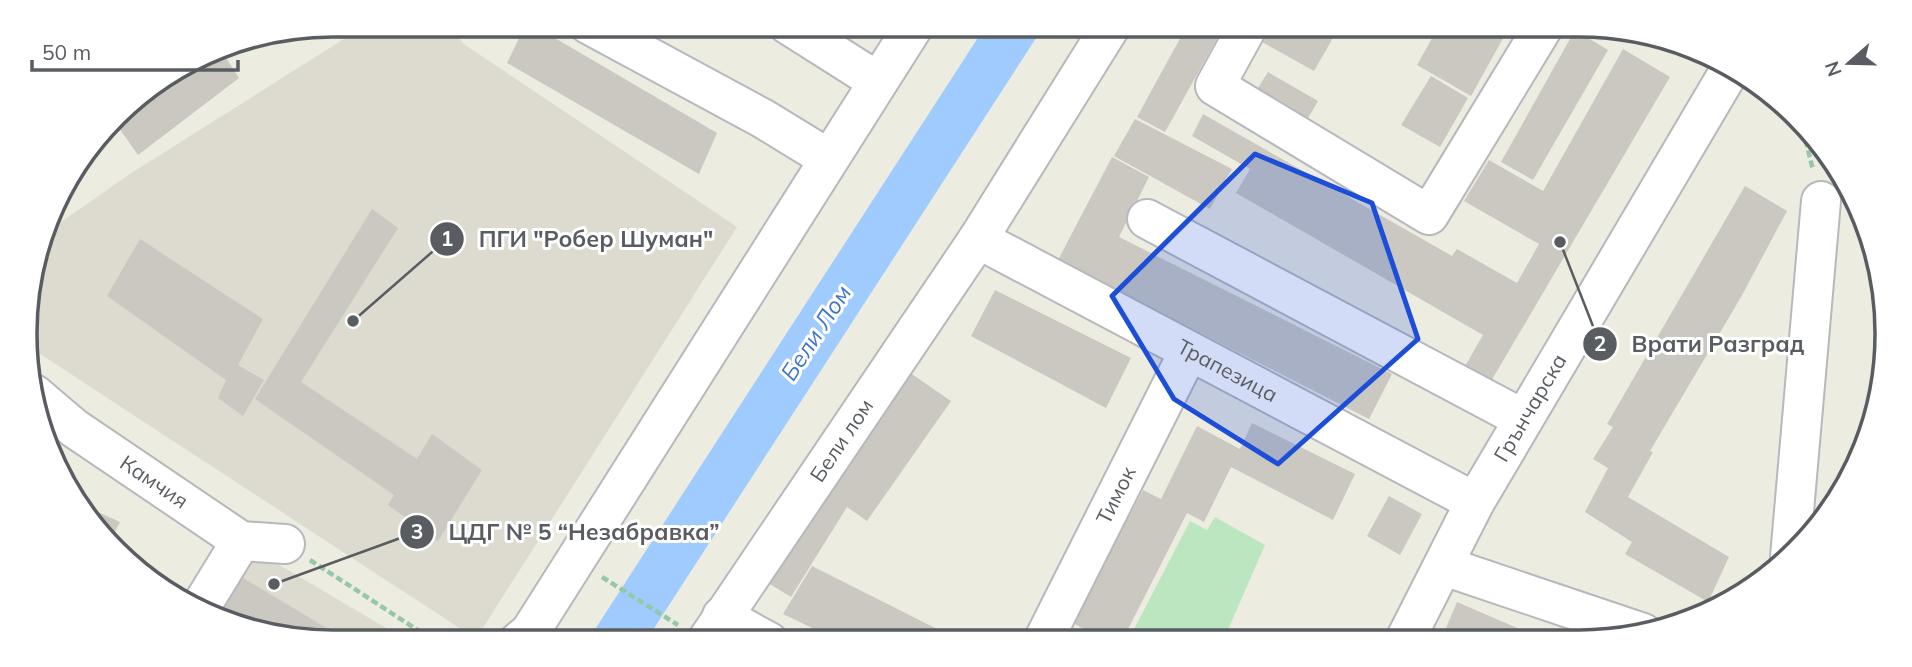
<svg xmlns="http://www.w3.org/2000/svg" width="1912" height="667" font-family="Mulish,sans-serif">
<rect width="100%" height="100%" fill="#edece1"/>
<g fill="#dddbcf">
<path d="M366,25H448L465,45L737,227L476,639L31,348L27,294L45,233L133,172Z"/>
<path d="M259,553L410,642H333L254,632L215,615Z"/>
</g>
<path fill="#bce6c0" d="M1215,517L1265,545L1223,641H1128L1190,521L1207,530Z"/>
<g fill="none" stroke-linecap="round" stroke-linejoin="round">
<path stroke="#9fcbff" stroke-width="49" d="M616,642L1016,24"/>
</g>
<g fill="#cac8c0">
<path d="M526,24H531L717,133L699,174L507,63Z"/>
<path d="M1188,24H1225L1165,132L1137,117Z"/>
<path d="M1263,24H1341L1314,71L1255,38Z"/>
<path d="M1440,24H1511L1471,96L1417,65Z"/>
<path d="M1575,30L1608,50L1533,180L1501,162Z"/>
<path d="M219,47L239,78L138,155L114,121L129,101Z"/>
<path d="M1623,49L1670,77L1490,383L1464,368L1483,335L1236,193L1250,169L1192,136L1203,114L1452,256L1457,249L1517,283L1539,244L1464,201L1489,160L1543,191Z"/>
<path d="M1268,72L1318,101L1304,125L1253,96Z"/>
<path d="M1431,76L1468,98L1440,147L1401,125Z"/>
<path d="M1135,119L1232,169L1210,209L1114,156Z"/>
<path d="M1112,157L1149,177L1119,237L1392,374L1369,419L1058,260Z"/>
<path d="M1745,186L1787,211L1741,297L1650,451L1653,452L1628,497L1729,557L1708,602L1625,554L1632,542L1585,512L1608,468L1593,459L1613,427L1607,424Z"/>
<path d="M372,209L398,228L301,382L417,459L432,434L482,470L438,541L388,505L394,495L255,399Z"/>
<path d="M140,239L263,319L238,365L264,380L243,416L218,398L226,380L107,296Z"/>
<path d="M995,290L1131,358L1106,408L971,336Z"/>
<path d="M903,368L951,401L867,521L847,507L791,597L755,575Z"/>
<path d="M1252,423L1355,474L1333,520L1231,467L1204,522L1187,513L1122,641H1094L1096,636L1073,623L1143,490L1161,499L1197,426L1240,449Z"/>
<path d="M1389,496L1422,514L1400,555L1367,536Z"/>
<path d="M78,503L120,522L111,539L77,506Z"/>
<path d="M812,566L961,641H839L783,614Z"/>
<path d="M238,575L350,642H334L254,632L216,612Z"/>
<path d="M1457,602L1531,634L1548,640H1441Z"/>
</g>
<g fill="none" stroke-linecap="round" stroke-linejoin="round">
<defs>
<g id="minor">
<path d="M588,24L762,118L829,159"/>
<path d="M787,24L877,81"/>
<path d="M1249,24L1215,86L1429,215L1545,24"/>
<path d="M1147,219L1523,419"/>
<path id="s1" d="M978,239L1475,502"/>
<path id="s2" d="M34,394L74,428L241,541L285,544"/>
<path d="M1790,557L1821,201"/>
<path d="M1444,566L1643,633"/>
<path d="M200,608L241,541"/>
<path d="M722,616L769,642"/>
<path id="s3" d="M1405,640L1475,502L1730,70"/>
<path id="s4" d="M1043,641L1189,351"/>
<path d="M518,642L530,632L915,24"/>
<path id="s5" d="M706,642L978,239L1112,24"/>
</g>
</defs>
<use href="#minor" stroke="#b6b8be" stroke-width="42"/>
<g stroke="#95c7a9" stroke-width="4.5" stroke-dasharray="7 3.5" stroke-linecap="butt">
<path d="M1803,130L1813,170"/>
<path d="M310,560L436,642"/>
<path d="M602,577L678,625"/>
</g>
<use href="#minor" stroke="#fff" stroke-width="38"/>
</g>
<path fill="#1d4ed8" fill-opacity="0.2" stroke="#1d4ed8" stroke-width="5" stroke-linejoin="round" d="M1255,154L1372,203L1418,339L1278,464L1174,399L1112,296Z"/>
<g text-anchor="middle" stroke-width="6" stroke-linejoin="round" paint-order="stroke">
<g font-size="21" fill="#595d62" stroke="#fff">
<text dy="7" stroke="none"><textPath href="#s1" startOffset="282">Трапезица</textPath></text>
<text dy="7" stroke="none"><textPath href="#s3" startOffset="264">Грънчарска</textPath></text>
<text dy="7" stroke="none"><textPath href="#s5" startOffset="243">Бели лом</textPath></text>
<text dy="7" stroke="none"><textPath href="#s2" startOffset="149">Камчия</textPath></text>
<text dy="7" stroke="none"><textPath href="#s4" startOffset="163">Тимок</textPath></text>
</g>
<g font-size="23" font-style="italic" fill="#3e73c6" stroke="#fff">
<text transform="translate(816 333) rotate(-57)" y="8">Бели Лом</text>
</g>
</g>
<path d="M0 0H1912V667H0ZM333 37H1579A296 296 0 0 1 1875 333V334A296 296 0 0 1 1579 630H333A296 296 0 0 1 37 334V333A296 296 0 0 1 333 37Z" fill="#fff" fill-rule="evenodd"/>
<path fill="none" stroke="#595d62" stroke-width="3.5" d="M333 37H1579A296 296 0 0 1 1875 333V334A296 296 0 0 1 1579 630H333A296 296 0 0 1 37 334V333A296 296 0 0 1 333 37Z"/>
<path fill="none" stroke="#595d62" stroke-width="2.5" d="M353 321L447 239M1560 242L1600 344M274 584L417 532"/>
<g fill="#595d62" stroke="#fff" stroke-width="2.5">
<circle cx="353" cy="321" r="7"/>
<circle cx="1560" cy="242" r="7"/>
<circle cx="274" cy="584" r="7"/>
<circle cx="447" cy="239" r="18"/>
<circle cx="1600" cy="344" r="18"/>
<circle cx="417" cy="532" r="18"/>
</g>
<g font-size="21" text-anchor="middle" font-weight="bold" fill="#fff">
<text x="447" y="246">1</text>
<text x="1600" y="351">2</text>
<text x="417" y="539">3</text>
</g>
<g font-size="23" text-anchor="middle" font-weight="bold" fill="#595d62" stroke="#fff" stroke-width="6" stroke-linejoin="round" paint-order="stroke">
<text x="596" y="247">ПГИ "Робер Шуман"</text>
<text x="1718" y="352">Врати Разград</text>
<text x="584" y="540">ЦДГ № 5 “Незабравка”</text>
</g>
<g transform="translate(1849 63) rotate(250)" stroke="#ffffff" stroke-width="5" paint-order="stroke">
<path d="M0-5L12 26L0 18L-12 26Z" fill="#595d62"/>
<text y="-10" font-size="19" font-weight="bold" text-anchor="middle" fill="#595d62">N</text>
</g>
<path d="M32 60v10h206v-10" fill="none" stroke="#595d62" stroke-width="3.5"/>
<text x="42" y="60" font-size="21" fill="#595d62" stroke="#ffffff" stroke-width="5" paint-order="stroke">50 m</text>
</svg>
